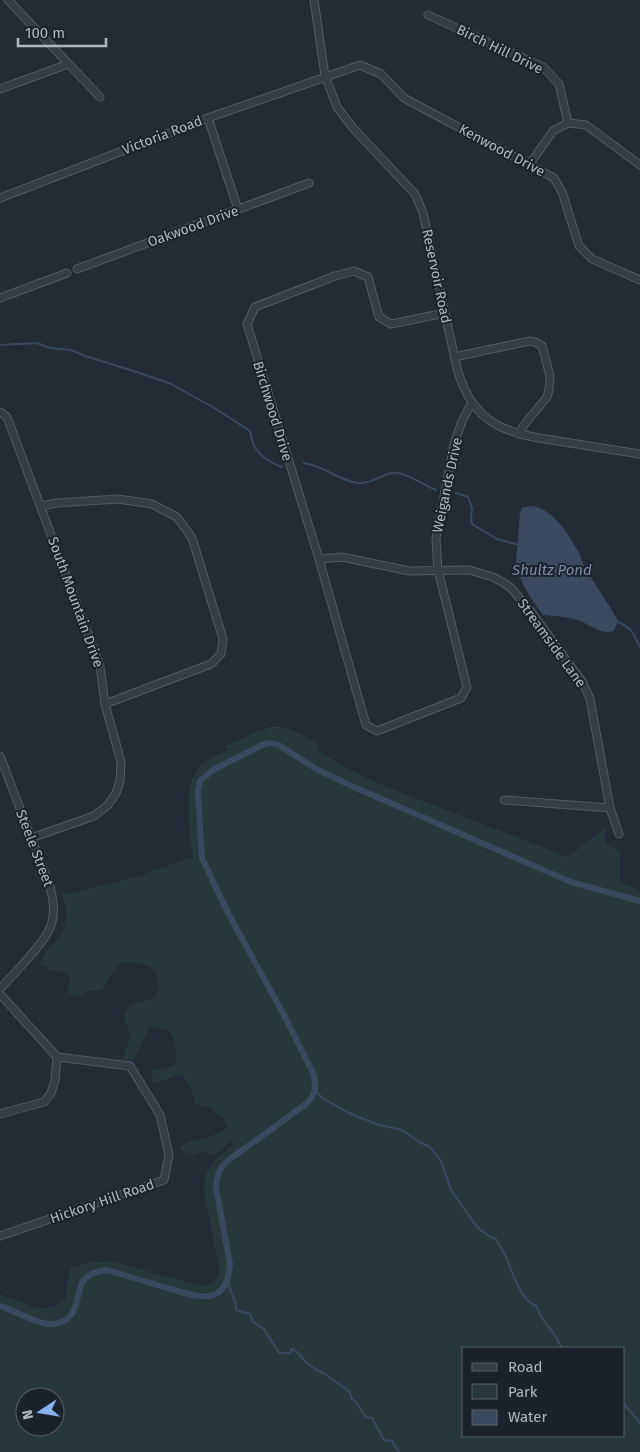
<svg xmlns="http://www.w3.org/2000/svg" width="640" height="1452" font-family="'Fira Sans',sans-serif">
<rect width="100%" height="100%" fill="#232b37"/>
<path fill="#263839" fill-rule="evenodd" d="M275,726C292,727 303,735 317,744L319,751L343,766L377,783L568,857L607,826C601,838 607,849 620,850V882L640,890V1452H0V1295C25,1299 42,1321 66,1298C66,1287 68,1279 71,1268L89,1262L111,1261L201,1286C213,1286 219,1279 219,1268L204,1192L205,1178L207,1171L214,1160L234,1144L232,1141L216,1154H212L200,1152L193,1154L181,1151L180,1148L188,1142L204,1139L225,1130L227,1127L223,1118L215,1113L208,1106H200L195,1104L191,1089L182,1075C171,1075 163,1084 153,1082L151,1079L152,1071C160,1067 170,1069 176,1063C178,1052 174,1037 168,1029L164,1030L150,1027L134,1059L128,1061L125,1059L124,1057C125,1048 131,1040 129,1031C128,1026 122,1017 125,1012C134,997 148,1004 154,997C164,987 158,970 146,965C144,964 126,962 123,962L112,972L107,983L103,989L99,991H88L77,997L73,996L67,991L71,980C67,971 60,972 52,970C48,970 44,966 40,964C43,953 49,948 56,941C69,929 68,910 62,895L133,878L193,857C190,832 181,784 201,765C208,758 219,754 228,750L226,746L260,730ZM624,1348V1436H464V1348ZM25,1397H55V1427H25Z"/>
<path fill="#394960" d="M531,506C553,508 569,535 579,553C582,559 583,566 587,571C597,588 609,604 618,621L614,631C600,636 588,622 574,619C564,616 553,616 543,615C531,599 519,582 516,562L520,512L522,508Z"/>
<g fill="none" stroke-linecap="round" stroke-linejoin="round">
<g stroke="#394960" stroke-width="2">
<path d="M0,345L37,343L50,348L71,350L85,356L143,374L171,384L216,409L250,431C252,436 251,439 253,443C258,455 270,463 282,467"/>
<path d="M304,463C323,465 340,482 359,483C372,484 381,475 392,473C404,471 424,485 436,490"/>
<path d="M456,493L468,497L472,508L471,519L472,524L497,539L519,545"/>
<path d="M616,621C634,629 631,631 640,647"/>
<path d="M315,1091L324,1099L349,1113L376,1124L402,1130L421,1143L430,1147L441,1161L451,1190L477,1227L490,1237L496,1239C499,1245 503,1251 506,1257C514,1275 518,1297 537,1307C541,1321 547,1323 554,1334C558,1339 558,1344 563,1348"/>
<path d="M229,1275V1286L236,1304V1310L250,1314L253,1322L264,1329L279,1353H290L292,1349L297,1352L308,1364L317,1370L325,1374L349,1391L352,1399L355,1401L366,1417L372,1418L384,1440L392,1441L399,1452"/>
<path d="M624,1404L640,1423"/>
</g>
<path stroke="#394960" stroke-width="6" d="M0,1306C14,1310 34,1323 48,1324C68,1325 75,1313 78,1296C80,1291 80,1285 83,1281C89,1273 98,1271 107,1270C127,1276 147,1282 167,1288C180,1291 195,1298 209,1296C225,1294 229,1277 230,1264L216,1188C216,1178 219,1169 226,1162L306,1104C316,1094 316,1088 314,1075L285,1017L228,913L202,858L198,792L200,781L213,770L262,745L269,743L277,744L318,770L354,787L571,882L640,901"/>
<defs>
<g id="street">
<path d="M8,0L100,97"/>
<path d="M314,0L325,76L337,107L353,128L415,194L423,213L457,368C473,428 510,434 564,442C589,446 615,450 640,454"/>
<path d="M428,15L543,67L559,84L568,123"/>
<path d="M0,89L68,64"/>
<path d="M208,118L238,209"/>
<path d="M529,165L553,131L568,123L586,125L640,165"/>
<path d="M0,198L208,118L360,65L381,74L404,98L554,178L562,192L579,246L592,259L640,280"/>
<path d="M77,269L309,183"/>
<path d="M0,298L67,273"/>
<path d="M445,313L391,324L379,317L368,277L354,271L335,276L255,307L247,324L319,559L366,725L377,731L461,698L467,687L438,570L436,539L454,444L462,421L472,402"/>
<path d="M454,357L530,341L535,342L542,346L550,376L549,390L547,397L524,425L519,434"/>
<path d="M0,412L7,417L100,666L105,704L121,762L120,781L116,793L108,805L94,816L31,838"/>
<path d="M41,506L57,503L118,499L152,504L177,517L192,538L223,639L221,654L211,664L105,704"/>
<path d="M319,559L342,557L409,571L469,570L493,577L504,583L511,588L532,613L583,683L590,699L610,808L619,834"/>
<path d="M0,756L50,887C59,919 51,933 29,957C20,968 10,978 0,989"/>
<path d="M504,800L610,808"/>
<path d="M0,994L57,1057L130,1066L160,1115L169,1155L164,1180L0,1236"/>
<path d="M0,1114L44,1102L51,1093L55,1080L57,1057"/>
</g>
</defs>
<use href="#street" stroke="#545b66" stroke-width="9"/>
<use href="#street" stroke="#363d48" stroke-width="7"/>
</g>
<g text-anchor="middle" stroke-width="4" stroke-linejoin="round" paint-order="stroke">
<g font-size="14" fill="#b1b8c4" stroke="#1c222d">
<text transform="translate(500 49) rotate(26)" y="5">Birch Hill Drive</text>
<text transform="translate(162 135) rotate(-21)" y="5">Victoria Road</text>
<text transform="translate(502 150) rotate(28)" y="5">Kenwood Drive</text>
<text transform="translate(193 226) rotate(-20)" y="5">Oakwood Drive</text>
<text transform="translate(437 276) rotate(78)" y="5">Reservoir Road</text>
<text transform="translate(273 411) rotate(73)" y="5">Birchwood Drive</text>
<text transform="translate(447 485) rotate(-78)" y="5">Weigands Drive</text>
<text transform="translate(76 602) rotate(70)" y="5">South Mountain Drive</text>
<text transform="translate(552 643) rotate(54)" y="5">Streamside Lane</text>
<text transform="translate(35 848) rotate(69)" y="5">Steele Street</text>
<text transform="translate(102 1201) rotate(-19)" y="5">Hickory Hill Road</text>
</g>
<g font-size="15" font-style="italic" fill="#7b8eaa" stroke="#1c222d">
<text x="552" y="575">Shultz Pond</text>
</g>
</g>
<rect x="462" y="1347" width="162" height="90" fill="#1c222d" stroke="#585e69"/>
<rect x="472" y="1363" width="25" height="8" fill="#363d48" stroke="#585e69"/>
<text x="508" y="1372" font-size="15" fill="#b1b8c4">Road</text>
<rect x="472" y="1384" width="25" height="15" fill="#263839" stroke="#585e69"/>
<text x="508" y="1397" font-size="15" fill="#b1b8c4">Park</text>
<rect x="472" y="1410" width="25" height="15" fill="#394960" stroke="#585e69"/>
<text x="508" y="1422" font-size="15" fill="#b1b8c4">Water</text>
<g transform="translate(40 1412) rotate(258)"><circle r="24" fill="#1c222d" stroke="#585e69"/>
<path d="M0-4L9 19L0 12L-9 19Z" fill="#8bb1ef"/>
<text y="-8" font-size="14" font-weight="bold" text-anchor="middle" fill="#b1b8c4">N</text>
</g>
<path d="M18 38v8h88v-8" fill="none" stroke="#b1b8c4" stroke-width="2.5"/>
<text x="25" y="38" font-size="15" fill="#b1b8c4" stroke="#1c222d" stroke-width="4" paint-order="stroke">100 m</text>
</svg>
